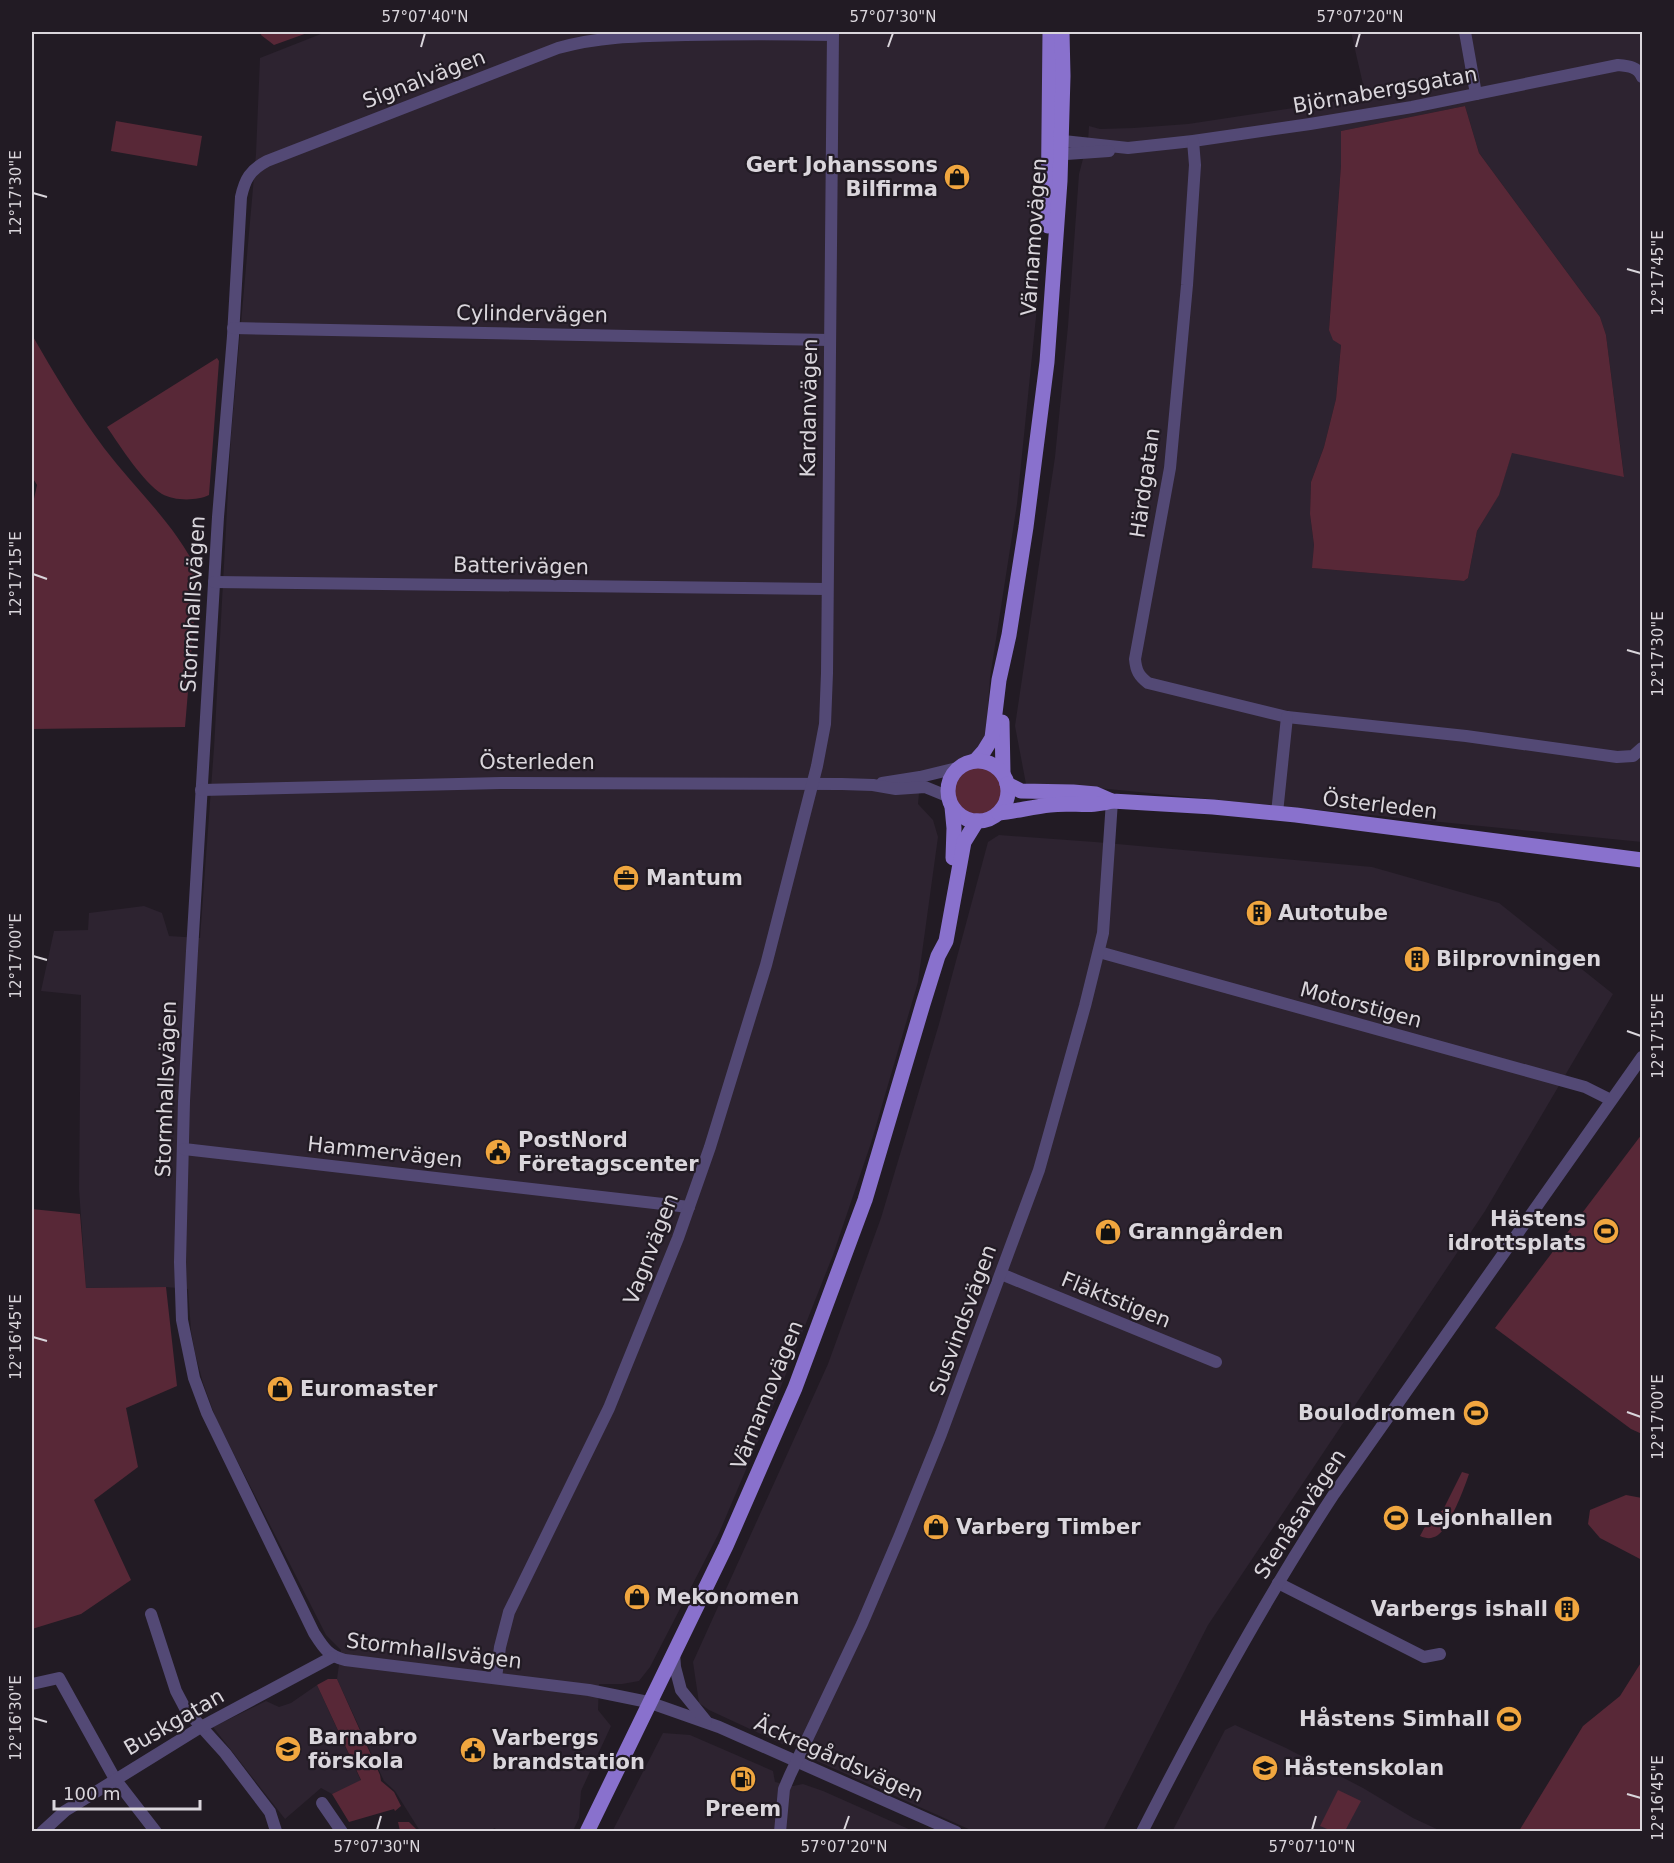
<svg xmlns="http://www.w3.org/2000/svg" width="1674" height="1863" font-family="'DejaVu Sans',sans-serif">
<rect width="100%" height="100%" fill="#221b24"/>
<g fill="#2d2330" fill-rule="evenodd">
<path d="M326,32H1045L1043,146L1037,176L1035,210L1038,213L1039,242L1037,307L1017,504L990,678L986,737L977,752L951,764L921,772L918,804L933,820L938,837L918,982L871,1143L833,1255L776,1399L719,1533L650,1667L639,1681L622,1684H599L598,1710L611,1726L581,1791L579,1818L573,1831L503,1832L494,1828L492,1831H420L395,1791L384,1781L337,1679L341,1650L326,1635L216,1419L203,1383L195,1353L191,1331L188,1289L166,1287L86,1288L79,1189L81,995L41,991L54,931L88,930L89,913L144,906L162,913L169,936L200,938L214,748L231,436L256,154L260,58Z"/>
<path d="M1351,32H1642V842L1088,787L1026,784L1015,726L1055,457L1068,326L1079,174L1083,159L1087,157L1089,126L1100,129L1134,128L1188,124L1360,98L1365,93ZM1465,106L1479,153L1600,317L1606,335L1624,476L1512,452L1499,494L1477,531L1468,578L1464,581L1313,568L1314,545L1310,514L1311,482L1324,447L1336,399L1341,345L1329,330L1341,165V131Z"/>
<path d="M999,835L1095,842L1372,867L1499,903L1613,994L1485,1211L1208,1625L1103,1831H973L817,1761L813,1754L790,1742L782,1744L709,1710L699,1703L693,1662L828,1364L881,1218L939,1024L988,842Z"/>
<path d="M317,1685L361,1781L332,1794L321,1788L285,1819L213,1727L266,1701L279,1707L291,1703Z"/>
<path d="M1235,1725L1286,1748L1363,1788L1413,1818L1441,1831L1172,1832L1225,1730Z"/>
<path d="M663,1733L690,1735L773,1771L775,1782L793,1786L803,1784L823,1791L913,1831L612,1832Z"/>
</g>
<g fill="#582837">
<path d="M262,32H310L274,45L261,35Z"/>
<path d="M1465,106L1479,153L1600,317L1606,335L1624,477L1512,453L1499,495L1477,531L1468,578L1464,581L1312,568L1314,545L1310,514L1311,482L1324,447L1336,399L1341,345L1333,340L1329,330L1341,165V131Z"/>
<path d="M116,121L202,136L197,166L111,151Z"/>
<path d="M32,335C54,373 77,412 104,448C136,490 175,524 198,572L185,727L32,729V508L37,485L32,477Z"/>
<path d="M217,358L219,361L209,495C197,501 174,501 162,494C143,482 120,446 107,427Z"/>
<circle cx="978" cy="791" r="25"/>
<path d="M1642,1134V1434L1631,1429L1495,1328Z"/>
<path d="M32,1209L80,1214L86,1288L166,1287L177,1386L126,1408L138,1467L94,1500L131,1580L81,1614L32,1629Z"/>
<path d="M1462,1472L1469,1474C1464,1489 1450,1526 1438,1535C1432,1539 1427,1539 1420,1536L1429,1519L1443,1510Z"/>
<path d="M1626,1495L1642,1498V1560L1600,1538L1588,1524L1590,1510Z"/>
<path d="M1642,1661V1831H1519L1583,1726L1620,1696Z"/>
<path d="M328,1679H337L380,1775L381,1781L394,1792L401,1806L395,1811L394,1809L349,1822L332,1794L361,1780L317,1685Z"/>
<path d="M1338,1790L1361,1801L1345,1831H1332L1320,1826Z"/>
<path d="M398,1822H409L418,1831H400Z"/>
</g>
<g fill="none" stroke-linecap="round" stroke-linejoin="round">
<g stroke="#534975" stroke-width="12">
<path d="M1465,32L1476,94"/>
<path d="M833,35C784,34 735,34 686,35C642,36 601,36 558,48L267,161C250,170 245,179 241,197L233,336L218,517L192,951L184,1101L180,1262L182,1320L194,1378L207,1413L314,1633C323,1647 328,1656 345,1660L589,1690L648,1702L719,1727L956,1832"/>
<path d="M1054,140L1128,148L1193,141L1310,124L1412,107L1618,65C1629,66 1638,67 1642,77"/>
<path d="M1193,141L1195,165L1187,285L1170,468L1135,659C1136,671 1139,676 1148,683L1287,717L1466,736L1617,757L1633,756L1642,748"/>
<path d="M1052,155L1109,151"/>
<path d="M233,328L830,340"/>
<path d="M214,582L827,589"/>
<path d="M882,783L920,777L957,768"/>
<path d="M201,790L501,783L842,784L873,785L896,789L925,787L947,796"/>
<path d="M1277,813L1287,717"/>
<path d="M1099,952L1585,1087L1611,1100"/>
<path d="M184,1149L689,1207"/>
<path d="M1001,1274L1216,1362"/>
<path d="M1278,1583L1424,1657L1440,1654"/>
<path d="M151,1614L176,1691L186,1710L225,1753L270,1812L276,1831"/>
<path d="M674,1653L675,1667L681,1690L706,1721"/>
<path d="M496,1678L500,1647L509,1612L609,1408L678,1238L710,1147L766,965L817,766L825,724L827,673L833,32"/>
<path d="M32,1684L59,1678L115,1779L156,1832"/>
<path d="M322,1803L342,1832"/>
<path d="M42,1832L65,1811L201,1727L332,1657"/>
<path d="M780,1832L784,1789L790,1775L862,1624L900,1535L941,1434L1039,1170L1085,1006L1103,933L1112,801"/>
<path d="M1142,1832C1201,1716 1263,1602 1334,1494L1642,1057"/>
</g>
<g stroke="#8971cd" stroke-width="15">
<path d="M1048,226L1050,32"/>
<path d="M1002,722L1003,773"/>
<path d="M976,760L984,751L992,738L999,680L1009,635L1026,527L1047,362L1060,181L1063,76L1062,32"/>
<circle cx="978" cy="791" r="30"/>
<path d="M1007,784L1021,791L1073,792L1096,794L1112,801L1213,807L1296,815L1642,860"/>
<path d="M952,807L954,828L953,858"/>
<path d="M999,813C1016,811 1033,807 1050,805C1072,802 1092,808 1112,801"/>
<path d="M587,1832L726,1546L795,1388L865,1200L923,1004L938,956L946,941L964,842L977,821"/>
</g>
</g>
<path fill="none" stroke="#dad6dc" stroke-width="2" d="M421,47L425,33M888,47L893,33M1356,47L1360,33M33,193L47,197M1627,269L1641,273M33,574L47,579M1627,650L1641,654M33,956L47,960M1627,1031L1641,1036M33,1337L47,1341M1627,1412L1641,1417M33,1718L47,1722M1627,1794L1641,1798M377,1830L381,1816M844,1830L849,1816M1312,1830L1316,1816"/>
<defs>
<symbol id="shop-disc" viewBox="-11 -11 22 22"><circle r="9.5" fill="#f0a63f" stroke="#221b24"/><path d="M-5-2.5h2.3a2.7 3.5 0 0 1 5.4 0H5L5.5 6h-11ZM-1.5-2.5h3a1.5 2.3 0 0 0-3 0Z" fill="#111"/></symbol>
<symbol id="office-disc" viewBox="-11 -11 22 22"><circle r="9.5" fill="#f0a63f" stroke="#221b24"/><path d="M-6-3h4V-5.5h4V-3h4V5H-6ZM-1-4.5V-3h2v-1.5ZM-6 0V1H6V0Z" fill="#111"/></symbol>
<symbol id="building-disc" viewBox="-11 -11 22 22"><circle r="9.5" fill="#f0a63f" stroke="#221b24"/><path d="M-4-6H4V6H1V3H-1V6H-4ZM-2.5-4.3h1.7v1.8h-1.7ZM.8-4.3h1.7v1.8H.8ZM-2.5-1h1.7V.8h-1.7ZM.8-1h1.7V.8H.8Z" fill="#111"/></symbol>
<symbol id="civic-disc" viewBox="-11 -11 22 22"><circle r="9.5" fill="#f0a63f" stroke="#221b24"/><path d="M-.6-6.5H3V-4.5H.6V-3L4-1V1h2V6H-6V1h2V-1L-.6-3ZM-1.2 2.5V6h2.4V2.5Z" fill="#111"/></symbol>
<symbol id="stadium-disc" viewBox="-11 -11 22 22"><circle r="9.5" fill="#f0a63f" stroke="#221b24"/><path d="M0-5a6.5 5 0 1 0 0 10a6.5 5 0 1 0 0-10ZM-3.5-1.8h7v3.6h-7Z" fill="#111"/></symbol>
<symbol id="school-disc" viewBox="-11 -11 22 22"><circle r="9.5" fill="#f0a63f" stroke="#221b24"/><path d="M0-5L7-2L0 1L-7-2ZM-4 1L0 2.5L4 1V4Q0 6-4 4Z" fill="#111"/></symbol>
<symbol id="fuel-disc" viewBox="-11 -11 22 22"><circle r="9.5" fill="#f0a63f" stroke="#221b24"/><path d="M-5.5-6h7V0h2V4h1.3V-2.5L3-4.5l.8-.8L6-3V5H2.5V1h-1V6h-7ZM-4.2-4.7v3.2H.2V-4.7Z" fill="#111"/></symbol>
</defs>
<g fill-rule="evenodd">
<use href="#shop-disc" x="942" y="162" width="30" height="30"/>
<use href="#office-disc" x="611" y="863" width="30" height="30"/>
<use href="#building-disc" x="1244" y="898" width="30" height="30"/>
<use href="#building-disc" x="1402" y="944" width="30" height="30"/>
<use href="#civic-disc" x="483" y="1137" width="30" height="30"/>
<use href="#stadium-disc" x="1591" y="1216" width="30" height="30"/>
<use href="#shop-disc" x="1093" y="1217" width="30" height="30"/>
<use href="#shop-disc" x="265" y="1374" width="30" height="30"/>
<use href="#stadium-disc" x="1461" y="1398" width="30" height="30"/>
<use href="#stadium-disc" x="1381" y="1503" width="30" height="30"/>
<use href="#shop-disc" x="921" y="1512" width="30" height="30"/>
<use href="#shop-disc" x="622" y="1582" width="30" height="30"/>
<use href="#building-disc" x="1552" y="1594" width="30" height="30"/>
<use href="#stadium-disc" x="1494" y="1704" width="30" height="30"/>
<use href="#school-disc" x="273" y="1734" width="30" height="30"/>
<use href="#civic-disc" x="458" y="1735" width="30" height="30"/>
<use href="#school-disc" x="1250" y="1753" width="30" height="30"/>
<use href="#fuel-disc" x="728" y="1764" width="30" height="30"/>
</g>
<g text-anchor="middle" stroke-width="4.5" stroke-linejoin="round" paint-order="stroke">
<g font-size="21" fill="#dad6dc" stroke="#221b24">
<text transform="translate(424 79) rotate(-21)" y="7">Signalvägen</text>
<text transform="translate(1385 90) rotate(-10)" y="7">Björnabergsgatan</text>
<text transform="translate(1034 237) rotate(-86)" y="7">Värnamovägen</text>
<text transform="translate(532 314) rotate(1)" y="7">Cylindervägen</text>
<text transform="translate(809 408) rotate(-89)" y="7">Kardanvägen</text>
<text transform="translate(1145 483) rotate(-82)" y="7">Härdgatan</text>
<text transform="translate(521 566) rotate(1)" y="7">Batterivägen</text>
<text transform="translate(193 604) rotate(-87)" y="7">Stormhallsvägen</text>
<text x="537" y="769">Österleden</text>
<text transform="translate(1380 805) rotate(7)" y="7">Österleden</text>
<text transform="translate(1361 1005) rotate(15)" y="7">Motorstigen</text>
<text transform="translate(166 1089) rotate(-88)" y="7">Stormhallsvägen</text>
<text transform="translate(385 1152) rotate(6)" y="7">Hammervägen</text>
<text transform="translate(651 1249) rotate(-69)" y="7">Vagnvägen</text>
<text transform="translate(1116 1300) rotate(22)" y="7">Fläktstigen</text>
<text transform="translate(963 1320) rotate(-70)" y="7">Susvindsvägen</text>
<text transform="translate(767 1395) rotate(-68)" y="7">Värnamovägen</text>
<text transform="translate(1300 1514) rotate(-57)" y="7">Stenåsavägen</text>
<text transform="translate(434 1651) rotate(7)" y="7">Stormhallsvägen</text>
<text transform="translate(174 1722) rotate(-30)" y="7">Buskgatan</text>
<text transform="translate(839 1759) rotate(24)" y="7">Äckregårdsvägen</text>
</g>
<g font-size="21" font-weight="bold" fill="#dad6dc" stroke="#221b24" text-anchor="start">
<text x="938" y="172" text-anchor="end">Gert Johanssons<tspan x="938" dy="24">Bilfirma</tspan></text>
<text x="646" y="885">Mantum</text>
<text x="1278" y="920">Autotube</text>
<text x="1436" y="966">Bilprovningen</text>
<text x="518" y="1147">PostNord<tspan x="518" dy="24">Företagscenter</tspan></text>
<text x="1586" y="1226" text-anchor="end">Hästens<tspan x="1586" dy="24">idrottsplats</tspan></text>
<text x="1128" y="1239">Granngården</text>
<text x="300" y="1396">Euromaster</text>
<text x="1456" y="1420" text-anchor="end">Boulodromen</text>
<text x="1416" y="1525">Lejonhallen</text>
<text x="956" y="1534">Varberg Timber</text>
<text x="656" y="1604">Mekonomen</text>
<text x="1548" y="1616" text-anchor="end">Varbergs ishall</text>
<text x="1490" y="1726" text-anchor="end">Håstens Simhall</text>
<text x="308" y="1744">Barnabro<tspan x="308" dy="24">förskola</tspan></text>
<text x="492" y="1745">Varbergs<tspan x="492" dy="24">brandstation</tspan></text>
<text x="1284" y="1775">Håstenskolan</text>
<text x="743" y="1816" text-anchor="middle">Preem</text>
</g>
</g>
<rect width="1674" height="1863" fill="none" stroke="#221b24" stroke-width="66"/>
<path d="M54 1800v9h146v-9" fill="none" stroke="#dad6dc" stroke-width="3"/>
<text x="63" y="1800" font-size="18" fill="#dad6dc" stroke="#221b24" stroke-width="4.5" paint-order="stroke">100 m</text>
<rect x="33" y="33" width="1608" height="1797" fill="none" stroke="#dad6dc" stroke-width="2"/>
<g font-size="15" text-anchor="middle" fill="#dad6dc">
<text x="425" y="22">57°07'40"N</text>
<text x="893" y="22">57°07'30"N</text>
<text x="1360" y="22">57°07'20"N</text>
<text transform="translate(16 193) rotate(-90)" y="5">12°17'30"E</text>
<text transform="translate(1658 273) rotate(-90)" y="5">12°17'45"E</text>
<text transform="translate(16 574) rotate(-90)" y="5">12°17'15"E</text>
<text transform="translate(1658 654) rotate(-90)" y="5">12°17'30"E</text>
<text transform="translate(16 956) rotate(-90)" y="5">12°17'00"E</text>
<text transform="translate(1658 1036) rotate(-90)" y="5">12°17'15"E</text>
<text transform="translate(16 1337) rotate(-90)" y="5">12°16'45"E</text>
<text transform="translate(1658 1417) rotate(-90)" y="5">12°17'00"E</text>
<text transform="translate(16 1718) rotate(-90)" y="5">12°16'30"E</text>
<text transform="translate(1658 1798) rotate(-90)" y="5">12°16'45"E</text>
<text x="377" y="1852">57°07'30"N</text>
<text x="844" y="1852">57°07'20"N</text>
<text x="1312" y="1852">57°07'10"N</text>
</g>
</svg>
